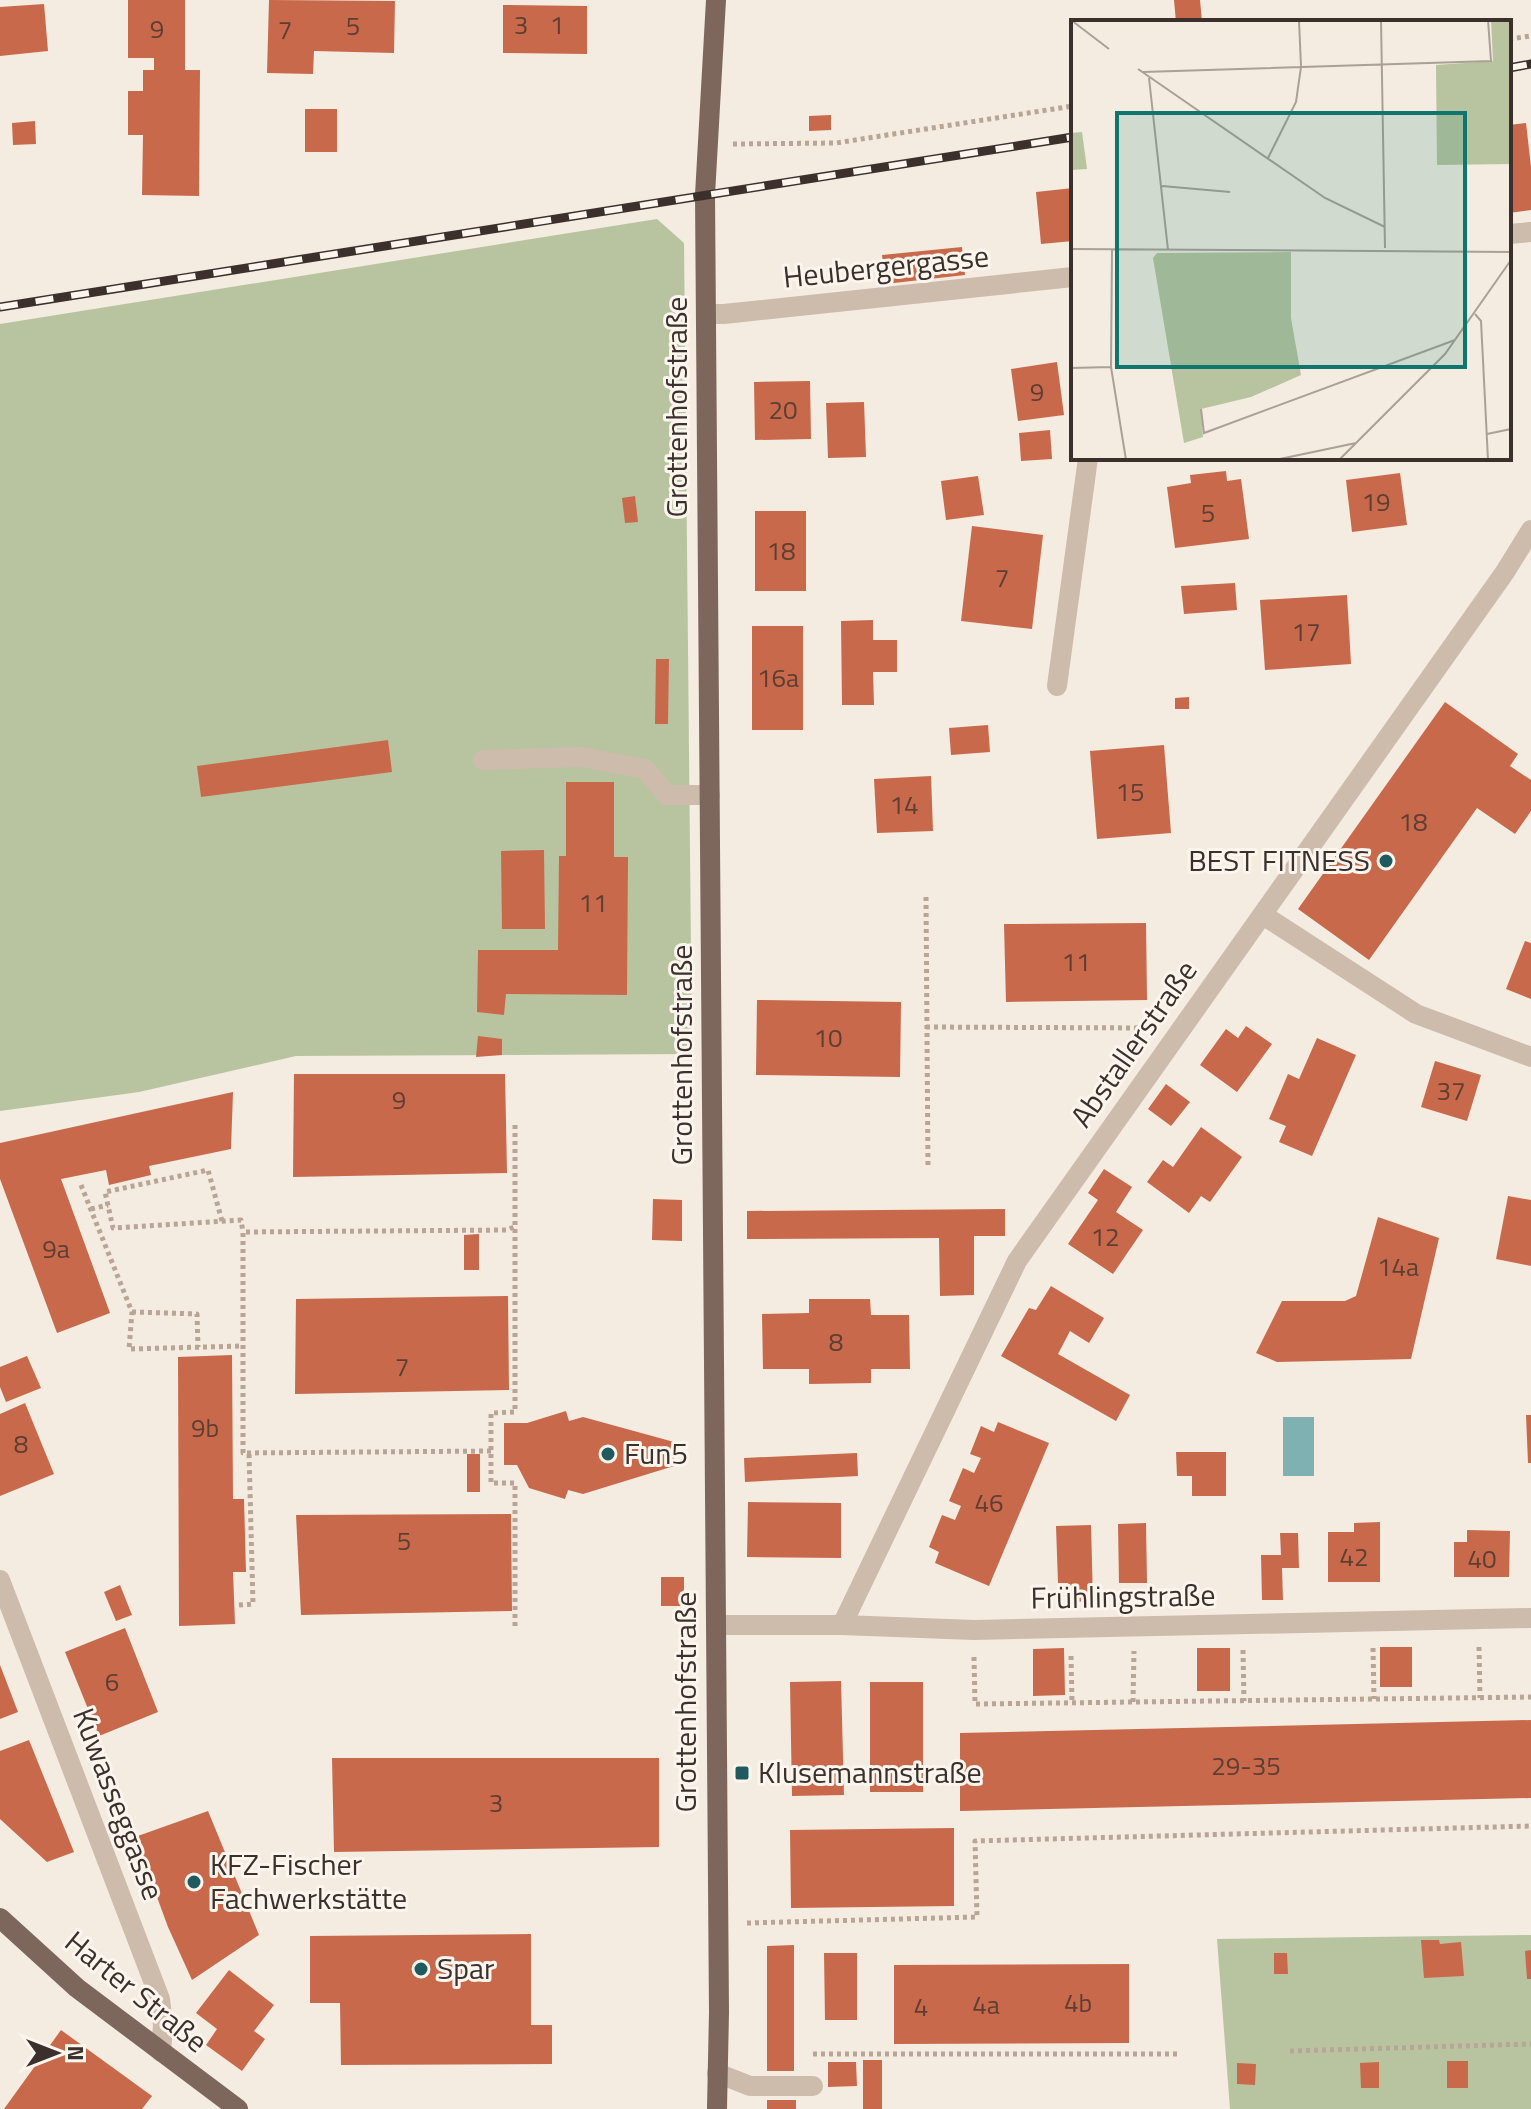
<svg xmlns="http://www.w3.org/2000/svg" width="1531" height="2109" font-family="'Titillium Web',sans-serif">
<rect width="100%" height="100%" fill="#f4ebe1"/>
<g fill="#b8c4a0">
<path d="M657,219L684,243L692,1054L296,1056L139,1092L0,1111V324Z"/>
<path d="M1531,1935V2109H1230L1217,1939Z"/>
</g>
<rect fill="#7fb0b2" x="1283" y="1417" width="31" height="59"/>
<g fill="#c8694b">
<path d="M128,0H185V70H200L199,196L142,195L143,135H128V91H143V70H154V58H128Z"/>
<path d="M269,0L395,1L394,53L314,51L313,74L267,73Z"/>
<path d="M1174,0H1200L1202,22H1176Z"/>
<path d="M44,4L48,51L0,56V7Z"/>
<path d="M503,5L587,6V54L503,53Z"/>
<rect x="305" y="109" width="32" height="43"/>
<path d="M831,115V130L809,131V116Z"/>
<path d="M35,121L36,144L13,145L12,123Z"/>
<path d="M1526,123L1531,167V210L1509,213V125Z"/>
<path d="M1073,188V241L1041,244L1036,192Z"/>
<path d="M962,247L965,275L885,284L882,255Z"/>
<path d="M1057,362L1064,415L1018,421L1011,369Z"/>
<path d="M810,381L811,439L755,440L754,382Z"/>
<path d="M864,402L866,457L828,458L826,403Z"/>
<path d="M1050,430L1052,459L1021,461L1019,433Z"/>
<path d="M1226,471L1227,481L1241,479L1249,539L1175,548L1167,487L1191,483L1190,475Z"/>
<path d="M1400,473L1407,525L1352,532L1346,480Z"/>
<path d="M978,476L984,515L946,520L941,481Z"/>
<path d="M635,496L638,522L625,523L622,498Z"/>
<rect x="755" y="511" width="51" height="80"/>
<path d="M972,526L1043,535L1032,629L961,621Z"/>
<path d="M1235,583L1237,610L1184,614L1181,586Z"/>
<path d="M1347,595L1351,664L1265,670L1260,600Z"/>
<path d="M873,620V640H897V672H873L874,705H842L841,621Z"/>
<rect x="752" y="626" width="51" height="104"/>
<path d="M656,659H669L668,724H655Z"/>
<path d="M1189,697V709H1175V698Z"/>
<path d="M1445,702L1518,754L1510,766L1531,780V811L1515,834L1477,808L1369,960L1298,909Z"/>
<path d="M988,725L990,752L951,755L949,728Z"/>
<path d="M388,740L392,772L201,797L197,766Z"/>
<path d="M1164,745L1171,833L1097,839L1090,751Z"/>
<path d="M931,776L933,831L877,833L874,779Z"/>
<path d="M566,782H614V857H628L627,995L506,994L504,1015L477,1012L478,950H558L559,856H566Z"/>
<path d="M544,850L545,929H502L501,851Z"/>
<path d="M1146,923L1147,1000L1006,1002L1004,924Z"/>
<path d="M1525,941L1531,943V999L1506,989Z"/>
<path d="M757,1000L901,1002L900,1077L756,1075Z"/>
<path d="M1246,1026L1272,1044L1237,1092L1200,1065L1226,1029L1238,1038Z"/>
<path d="M478,1036L502,1039V1055L476,1057Z"/>
<path d="M1317,1038L1356,1055L1312,1156L1279,1142L1286,1126L1269,1119L1288,1074L1299,1079Z"/>
<path d="M1435,1061L1481,1075L1467,1121L1421,1107Z"/>
<path d="M294,1074H505L507,1173L293,1177Z"/>
<path d="M1166,1084L1190,1102L1171,1126L1148,1109Z"/>
<path d="M233,1092L231,1149L149,1166L151,1175L109,1185L106,1170L61,1179L110,1313L57,1333L0,1179V1143Z"/>
<path d="M1201,1127L1242,1157L1210,1202L1201,1196L1189,1213L1147,1182L1163,1160L1173,1167Z"/>
<path d="M1104,1169L1132,1187L1116,1212L1143,1230L1113,1274L1068,1244L1098,1200L1088,1193Z"/>
<path d="M1508,1196L1531,1200V1266L1496,1259Z"/>
<path d="M653,1199L682,1200V1241L652,1240Z"/>
<path d="M1005,1209V1236H974V1295L940,1296L939,1238L747,1239V1211Z"/>
<path d="M1378,1217L1439,1238L1411,1359L1277,1362L1256,1353L1282,1301H1345L1356,1296Z"/>
<path d="M479,1234V1270H464V1235Z"/>
<path d="M1051,1286L1104,1318L1089,1343L1070,1331L1058,1354L1130,1395L1116,1421L1001,1356L1029,1308L1036,1310Z"/>
<path d="M508,1296L509,1390L295,1394L296,1299Z"/>
<path d="M809,1299H870L871,1315H909L910,1369H871V1383L809,1384V1369H763L762,1314L809,1313Z"/>
<path d="M232,1355L233,1499H244L246,1572H233L235,1624L179,1626L178,1357Z"/>
<path d="M27,1356L41,1388L6,1402L0,1387V1367Z"/>
<path d="M25,1403L54,1474L0,1496V1414Z"/>
<path d="M566,1411L569,1421L583,1417L674,1442V1466L583,1494L568,1490L565,1499L529,1488L517,1465H504V1423H527Z"/>
<path d="M1526,1415H1531V1463H1528Z"/>
<path d="M998,1422L1049,1443L989,1586L935,1563L939,1552L929,1547L942,1515L955,1520L961,1506L949,1501L963,1468L974,1473L981,1458L970,1454L981,1426L994,1432Z"/>
<path d="M1176,1452H1226V1496H1192V1476H1177Z"/>
<path d="M857,1453L858,1476L745,1482L744,1458Z"/>
<rect x="467" y="1454" width="13" height="38"/>
<path d="M748,1502L841,1503V1558L747,1557Z"/>
<path d="M511,1514L512,1611L301,1615L296,1515Z"/>
<path d="M1380,1522V1582H1328V1532H1354V1523Z"/>
<path d="M1146,1523L1147,1583H1119L1118,1524Z"/>
<path d="M1091,1525L1093,1601L1069,1602L1068,1583H1058L1056,1526Z"/>
<path d="M1467,1530L1510,1531L1509,1577H1454V1542H1467Z"/>
<path d="M1280,1533H1298L1299,1568H1282L1283,1600H1262L1261,1555H1281Z"/>
<rect x="661" y="1577" width="23" height="29"/>
<path d="M120,1585L132,1615L116,1621L104,1592Z"/>
<path d="M125,1628L158,1712L99,1736L65,1652Z"/>
<rect x="1380" y="1647" width="32" height="40"/>
<path d="M1064,1648L1065,1695L1033,1696V1649Z"/>
<rect x="1197" y="1648" width="33" height="43"/>
<path d="M0,1665L18,1712L0,1719Z"/>
<path d="M841,1681L844,1795L792,1796L790,1682Z"/>
<rect x="870" y="1682" width="53" height="110"/>
<path d="M1531,1720V1798L960,1811V1733Z"/>
<path d="M29,1740L74,1852L47,1862L0,1819V1751Z"/>
<path d="M332,1758H659V1847L334,1852Z"/>
<path d="M208,1811L259,1935L192,1980L168,1927L135,1837Z"/>
<path d="M954,1828V1906L791,1908L790,1830Z"/>
<path d="M531,1934V2025H552V2064L341,2065L340,2003H310V1936Z"/>
<path d="M1421,1940H1439L1440,1944L1461,1942L1464,1976L1424,1978Z"/>
<path d="M794,1945V2071H767V1946Z"/>
<path d="M1531,1950V1979H1527L1525,1951Z"/>
<path d="M824,1953H857V2020H825Z"/>
<path d="M1274,1953H1287L1288,1974H1274Z"/>
<path d="M1129,1964V2043L894,2044V1965Z"/>
<path d="M229,1970L274,2005L254,2031L265,2039L242,2071L206,2045L217,2029L196,2013Z"/>
<path d="M61,2030L152,2096L142,2109H4Z"/>
<rect x="863" y="2060" width="19" height="49"/>
<rect x="1447" y="2061" width="21" height="27"/>
<path d="M828,2062H856L857,2086L828,2087Z"/>
<path d="M1379,2062V2088H1361L1360,2063Z"/>
<path d="M1237,2063L1256,2064L1255,2085L1237,2084Z"/>
<rect x="767" y="2100" width="29" height="9"/>
</g>
<g fill="none" stroke-linecap="round" stroke-linejoin="round">
<g stroke="#b9a596" stroke-width="5" stroke-dasharray="4 4" stroke-linecap="butt">
<path d="M1509,39L1531,36"/>
<path d="M733,144L836,143L1073,106"/>
<path d="M926,897L928,1168"/>
<path d="M926,1027L1149,1028"/>
<path d="M515,1125V1412L491,1413V1483H515V1629"/>
<path d="M81,1185L132,1312L129,1349L243,1346"/>
<path d="M91,1209L108,1205"/>
<path d="M222,1221L208,1170L105,1192L113,1228L241,1220L243,1232"/>
<path d="M132,1312L197,1314L198,1347"/>
<path d="M491,1451L243,1453V1232L507,1230L514,1227"/>
<path d="M239,1605L253,1604L249,1453"/>
<path d="M1479,1647L1480,1698"/>
<path d="M1373,1648L1374,1699"/>
<path d="M1243,1650L1244,1701"/>
<path d="M1071,1656L1072,1703"/>
<path d="M974,1657L975,1704L1531,1697"/>
<path d="M1133,1702L1134,1651"/>
<path d="M747,1923L977,1917L975,1841L1531,1826"/>
<path d="M1290,2051L1531,2044"/>
<path d="M813,2054H1179"/>
</g>
<g stroke="#cdbbac" stroke-width="20">
<path d="M1509,234L1531,232"/>
<path d="M706,314H724L1073,277"/>
<path d="M1057,686L1088,458"/>
<path d="M483,760L582,757L645,769L667,795H710"/>
<path d="M1263,915L1416,1014L1531,1057"/>
<path d="M0,1580L160,1999L163,2025L161,2052"/>
<path d="M716,1625H842L974,1630L1531,1618"/>
<path d="M842,1625L1017,1261L1505,572L1531,530"/>
<path d="M717,2073L750,2086H813"/>
</g>
<g stroke="#7d675c" stroke-width="20">
<path d="M716,0L705,195L719,2012L717,2109"/>
<path d="M0,1918L77,1988L238,2109"/>
</g>
<defs>
<g id="rail">
<path d="M1509,68L1531,64"/>
<path d="M0,307L1073,137"/>
</g>
</defs>
<use href="#rail" stroke="#3b302b" stroke-width="9"/>
<use href="#rail" stroke="#fbf5ee" stroke-width="6" stroke-dasharray="18" stroke-linecap="butt"/>
</g>
<g fill="#1f5a5e" stroke="#fbf5ee" stroke-width="3">
<circle cx="1386" cy="861" r="8"/>
<circle cx="608" cy="1454" r="8"/>
<rect x="734" y="1765" width="16" height="16" rx="4"/>
<circle cx="194" cy="1882" r="8"/>
<circle cx="421" cy="1969" r="8"/>
</g>
<g text-anchor="middle" stroke-width="6" stroke-linejoin="round" paint-order="stroke">
<g font-size="26" fill="#5e3e33">
<text x="521" y="34">3</text>
<text x="557" y="34">1</text>
<text x="353" y="35">5</text>
<text x="157" y="38">9</text>
<text x="285" y="39">7</text>
<text x="1037" y="401">9</text>
<text x="783" y="419">20</text>
<text x="1376" y="511">19</text>
<text x="1208" y="522">5</text>
<text x="781" y="560">18</text>
<text x="1002" y="587">7</text>
<text x="1306" y="641">17</text>
<text x="778" y="687">16a</text>
<text x="1130" y="801">15</text>
<text x="904" y="814">14</text>
<text x="1413" y="831">18</text>
<text x="593" y="912">11</text>
<text x="1076" y="971">11</text>
<text x="828" y="1047">10</text>
<text x="1451" y="1100">37</text>
<text x="399" y="1109">9</text>
<text x="1105" y="1246">12</text>
<text x="56" y="1258">9a</text>
<text x="1398" y="1276">14a</text>
<text x="836" y="1351">8</text>
<text x="402" y="1376">7</text>
<text x="205" y="1437">9b</text>
<text x="21" y="1453">8</text>
<text x="989" y="1512">46</text>
<text x="404" y="1550">5</text>
<text x="1354" y="1566">42</text>
<text x="1482" y="1568">40</text>
<text x="112" y="1691">6</text>
<text x="1246" y="1775">29-35</text>
<text x="496" y="1812">3</text>
<text x="1078" y="2012">4b</text>
<text x="986" y="2014">4a</text>
<text x="921" y="2016">4</text>
</g>
<g font-size="30" fill="#3b302b" stroke="#fbf5ee">
<text transform="translate(886 267) rotate(-6)" y="10">Heubergergasse</text>
<text transform="translate(677 407) rotate(-90)" y="10">Grottenhofstraße</text>
<text transform="translate(1134 1044) rotate(-55)" y="10">Abstallerstraße</text>
<text transform="translate(682 1055) rotate(-90)" y="10">Grottenhofstraße</text>
<text transform="translate(1123 1597) rotate(-1)" y="10">Frühlingstraße</text>
<text transform="translate(686 1702) rotate(-90)" y="10">Grottenhofstraße</text>
<text transform="translate(118 1804) rotate(69)" y="10">Kuwasseggasse</text>
<text transform="translate(136 1992) rotate(39)" y="10">Harter Straße</text>
</g>
<g font-size="30" fill="#3b302b" stroke="#fbf5ee" text-anchor="start">
<text x="1370" y="871" text-anchor="end">BEST FITNESS</text>
<text x="624" y="1464">Fun5</text>
<text x="758" y="1783">Klusemannstraße</text>
<text x="210" y="1875">KFZ-Fischer<tspan x="210" dy="34">Fachwerkstätte</tspan></text>
<text x="437" y="1979">Spar</text>
</g>
</g>
<g transform="translate(1071 20)">
<rect width="440" height="440" fill="#f4ebe1"/>
<path d="M420,0H440V144L366,145L365,45L422,41ZM11,112L16,149L0,150V113ZM220,232V298L230,355L180,377L130,389L132,417L113,423L82,238L86,233Z" fill="#b8c4a0"/>
<path fill="none" stroke="#aaa098" stroke-width="2" d="M0,0L38,29M310,0L314,228M67,49L254,178L314,207M72,52L420,41L417,0M78,58L97,230M197,138L225,82L230,47L228,0M91,166L159,172M0,229L440,232M41,229L40,347L55,440M404,294L410,301L417,440M0,348L40,347M130,389L133,413L384,320M416,414L440,409M204,440L285,423M268,440L374,334L440,240"/>
<path fill="#0f766e" fill-opacity="0.15" stroke="#0f766e" stroke-width="4" d="M46,93H394V347H46Z"/>
<rect width="440" height="440" fill="none" stroke="#3b302b" stroke-width="4"/>
</g>
<g transform="translate(56 2053) rotate(90)" stroke="#fbf5ee" stroke-width="6" paint-order="stroke">
<path d="M0-6L14 30L0 20L-14 30Z" fill="#3b302b"/>
<text y="-12" font-size="22" font-weight="bold" text-anchor="middle" fill="#3b302b">N</text>
</g>
</svg>
